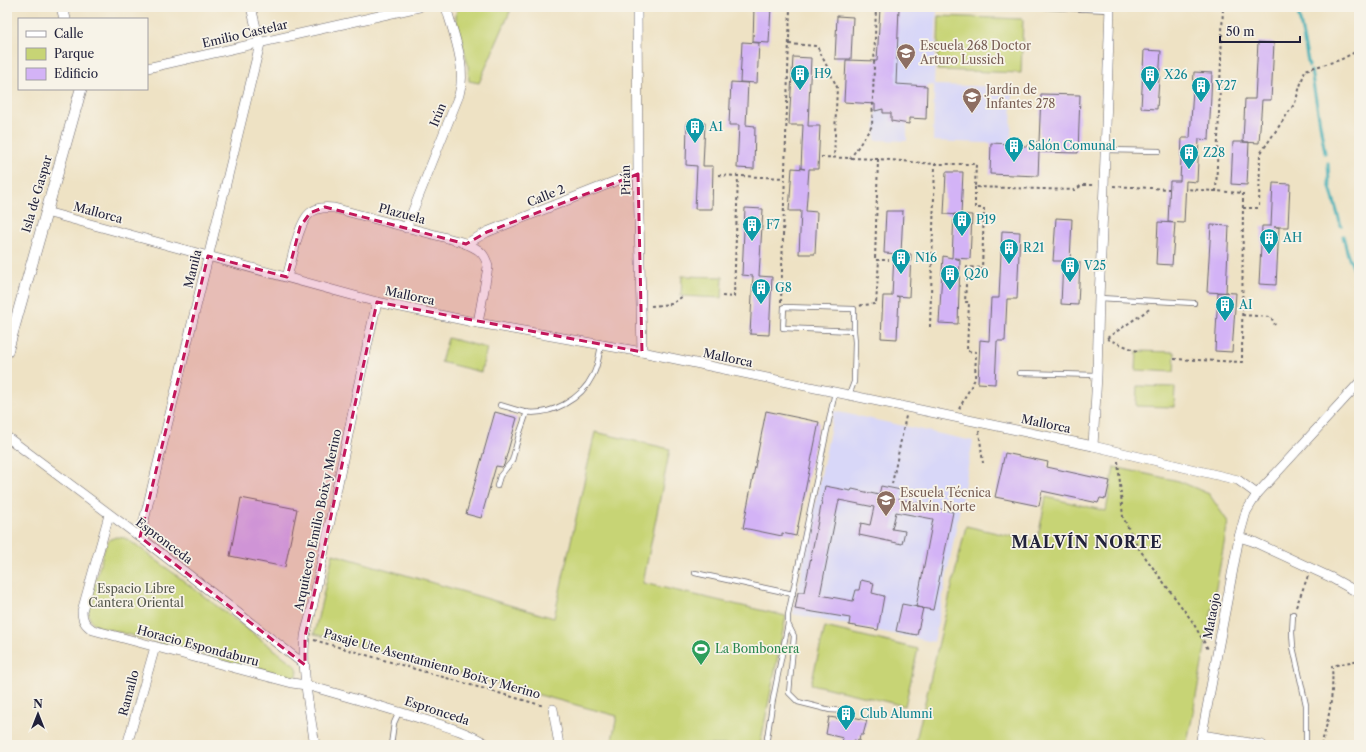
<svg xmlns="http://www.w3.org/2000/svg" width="1366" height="752" font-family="'Libre Caslon Text',serif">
<rect width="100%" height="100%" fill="#f7f3e8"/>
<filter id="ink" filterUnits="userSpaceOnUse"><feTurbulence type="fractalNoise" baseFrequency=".025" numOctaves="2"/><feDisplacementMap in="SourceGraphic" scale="8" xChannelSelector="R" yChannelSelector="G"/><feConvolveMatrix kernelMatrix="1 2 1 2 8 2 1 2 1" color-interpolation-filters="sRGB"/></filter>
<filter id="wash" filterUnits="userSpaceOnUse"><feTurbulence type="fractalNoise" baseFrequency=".012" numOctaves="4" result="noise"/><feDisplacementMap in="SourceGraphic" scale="16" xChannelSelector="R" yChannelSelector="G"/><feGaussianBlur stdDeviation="0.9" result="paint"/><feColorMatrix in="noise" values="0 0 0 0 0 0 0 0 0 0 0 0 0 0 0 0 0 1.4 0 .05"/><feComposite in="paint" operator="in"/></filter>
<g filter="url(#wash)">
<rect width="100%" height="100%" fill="#eee2c4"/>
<g fill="#d8d7f8">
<path d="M880,7H937L934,85L1012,87L1011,144L933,141L934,85L927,86L926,119L909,118V124H907V141L875,140Z"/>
<path d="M834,411L973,441L934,642L793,614Z"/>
</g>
<g fill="#c7d475" stroke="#747b58">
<path d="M459,7H512L479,83L469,81L468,65L456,19V13Z"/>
<path d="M939,16L1023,19L1021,73L937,70Z"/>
<path d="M682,276L723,277L722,298L681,296Z"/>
<path d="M448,338L487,348L481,372L441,362Z"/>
<path d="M1137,351L1175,352L1174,372L1136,370Z"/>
<path d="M1137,386L1175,387L1174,407L1136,406Z"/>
<path d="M595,432L670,449L643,583L786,616L760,745H611L617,716L314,634L333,554L554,618Z"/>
<path d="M1114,467L1179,481L1209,494L1228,522L1191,724L1186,745H915L966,526L1037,542L1046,497L1106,511Z"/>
<path d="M116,537L125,538L139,547L296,666L298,672L297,675L291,679L97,626C90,621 87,616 88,607L105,547C108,541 110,539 116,537Z"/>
<path d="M825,627L918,649L905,706L811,684Z"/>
</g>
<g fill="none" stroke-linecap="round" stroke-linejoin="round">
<g stroke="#3badb5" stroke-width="3">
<path d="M1298,12L1309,66"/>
<path d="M1311,71L1325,153"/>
<path d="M1328,163L1329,183L1341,226"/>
<path d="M1343,236L1348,255L1359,282"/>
</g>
</g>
<g id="blocks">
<g fill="#d3b3f6">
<path d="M754,7H771L769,43L753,42Z"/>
<path d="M899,7L896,84L927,86L926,119L909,118V124L891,121V113H883V109L875,111V104L844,102L846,60L877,61L880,8Z"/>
<path d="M837,16L853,17L851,59H835Z"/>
<path d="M742,42L759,43L757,83L740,82Z"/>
<path d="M1258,42L1274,43L1271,100H1262L1259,143L1243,142L1245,99H1255Z"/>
<path d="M1144,50L1161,51L1157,109L1141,108Z"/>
<path d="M793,57L811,58L808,126H820L818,169H809L806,211L817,212L815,254H799L801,211H789L792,168L805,169L801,168L803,125H789Z"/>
<path d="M1194,72L1212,73L1209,140L1199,139L1197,182L1186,181L1184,223L1168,222L1170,181H1180L1182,138H1190Z"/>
<path d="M731,82L748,83L746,125L755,126L754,169L737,168L739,125H729Z"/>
<path d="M1041,94L1080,95L1078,153L1039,152L1038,176L990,174L991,143L1011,144L1010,146H1029V142H1039Z"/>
<path d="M687,122L705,123L703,166H713L712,209H695L697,166L686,165Z"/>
<path d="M1233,142H1249L1247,185L1231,184Z"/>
<path d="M946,172H963L961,215L944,214Z"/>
<path d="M1273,183L1290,184L1288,227H1274H1279L1276,285L1259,284L1262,226H1271Z"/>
<path d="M745,208L763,209L759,276L772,277L769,335L750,334L753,276L742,275Z"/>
<path d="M886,211H903L901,254H911L909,297L896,296L899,297L897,339L881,338L883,296H892L894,254H900L884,253Z"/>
<path d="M954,214L972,215L970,259L954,258L960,260L958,324L939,323L943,256L952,258Z"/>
<path d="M1056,218L1072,219L1070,262H1080L1078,305L1061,304L1063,261H1053Z"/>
<path d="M1158,222L1175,223L1172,265L1156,264Z"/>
<path d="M1211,225L1229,226L1226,293L1207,292Z"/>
<path d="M1002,231L1020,232L1017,299H1007L1005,341H997L995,384L978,383L980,340L989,341L991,298H999Z"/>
<path d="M1218,292L1236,293L1232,352L1215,351Z"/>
<path d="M766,411L819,422L796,536L782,533V536L743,528Z"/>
<path d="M495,412L517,418L504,465L502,467L496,466L481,518L466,514Z"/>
<path d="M1005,453L1048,462L1047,467L1110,481L1106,499L1100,498L1098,503L1042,491L1039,506L995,497Z"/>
<path d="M825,486L851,491L852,489L879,495L881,486L901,490L899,499L926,505V506L953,512L933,610L916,607L933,519L896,512L892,529L905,531L902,544L859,535L861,523L870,525L874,507L839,500L820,595L853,601L856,590H859L861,580L874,583L872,593L884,596L878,630L849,625L850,618L795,609L798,592H804Z"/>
<path d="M241,498L297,509L285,567L230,556Z"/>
<path d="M902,604L923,608L917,635L896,631Z"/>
<path d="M843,715L867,720L863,735H860L859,741L854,740L853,745H841L843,738L826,734L829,717L842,719Z"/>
</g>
</g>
</g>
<g filter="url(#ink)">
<use href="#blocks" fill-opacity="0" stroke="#69656b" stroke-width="1"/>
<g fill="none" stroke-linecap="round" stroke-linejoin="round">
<defs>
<g id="service">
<path d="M1043,7L1109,10"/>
<path d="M1105,150L1159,151"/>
<path d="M1099,298L1194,303"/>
<path d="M1020,373L1097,375"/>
<path d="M849,395L854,382L855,342L854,331L783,328L784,307L854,309V331"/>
<path d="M500,405C507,407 516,410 524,412C551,416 581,400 593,375C598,366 599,355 601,345"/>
<path d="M497,486L500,476L512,461L519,435L527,412"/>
<path d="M695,573L793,594"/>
<path d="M1293,614L1292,633L1293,647L1306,705V745"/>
<path d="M788,624L794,636L789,693L798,702L830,710L848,711"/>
<path d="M391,745L394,723L399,712"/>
<path d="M766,745L773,699L788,624V615L835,392"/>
</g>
<g id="minor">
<path d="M637,7L638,174L642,352"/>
<path d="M147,68L419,7"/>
<path d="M46,212L377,302L478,323L642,352L1093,446L1238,480L1257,494"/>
<path d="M406,228L459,95C467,66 454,35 446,7"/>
<path d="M466,244L487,232L626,177L638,174"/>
<path d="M287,277C292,261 298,223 310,213C317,207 325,207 334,208L462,242C476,248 485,251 488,267L478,323"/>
<path d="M7,437L140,537L305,665"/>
<path d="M1093,446L1097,375L1099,298L1104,186L1110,7"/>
<path d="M109,515L82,611C82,620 85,625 93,630L292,683L306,685C345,696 384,707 422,719C445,726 468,732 488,745"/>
<path d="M140,537L260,44L251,7"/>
<path d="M1239,537L1252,541L1330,577L1359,593"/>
<path d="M553,709L559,745"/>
<path d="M1202,735L1262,745"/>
<path d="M127,745L155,647"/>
<path d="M315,745C310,713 301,669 305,637C306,629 309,621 311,613L358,387L377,302"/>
<path d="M1200,745L1239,537L1246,512L1257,494L1359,383"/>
</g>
<g id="tertiary">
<path d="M62,7L65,19"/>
<path d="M7,352L81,89"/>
</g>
</defs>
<use href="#service" stroke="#69656b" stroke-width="6"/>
<use href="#minor" stroke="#69656b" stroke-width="10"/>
<use href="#tertiary" stroke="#69656b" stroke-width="12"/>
<g stroke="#69656b" stroke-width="2" stroke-dasharray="3 3" stroke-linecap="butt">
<path d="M789,44L817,46L837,87L834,158"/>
<path d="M821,157L878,159L935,164H976L975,187L1075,190L1082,185H1094"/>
<path d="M850,159L872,126L876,7"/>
<path d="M878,159L875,260H889"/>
<path d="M718,175L784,178"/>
<path d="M1113,186L1169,189"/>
<path d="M975,187V208H984L982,270"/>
<path d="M1216,192L1223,7"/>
<path d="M1243,208H1259L1260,154L1295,103L1305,70L1340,60L1359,50"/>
<path d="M722,296L734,297L738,176"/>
<path d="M781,302L790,7"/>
<path d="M651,306L672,304L683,296"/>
<path d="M860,306L862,305L876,304L879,260"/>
<path d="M1242,315L1271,317L1275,325"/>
<path d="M930,327L935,164"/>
<path d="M1107,338L1151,308"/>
<path d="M1107,339L1137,351"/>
<path d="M1174,359L1242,362L1243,193L1186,189"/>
<path d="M959,409L975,379L976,352L967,351L969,302H965L967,267L982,268"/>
<path d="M979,431L983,463"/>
<path d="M1118,461L1123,517L1137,546L1192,621L1208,649"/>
<path d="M892,484L906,416"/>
<path d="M1296,607L1308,576"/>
<path d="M314,640L544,706"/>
<path d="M1321,745C1329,720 1334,693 1332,666L1359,660"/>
</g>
<use href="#service" stroke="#fff" stroke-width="4.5"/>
<use href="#minor" stroke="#fff" stroke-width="9"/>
<use href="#tertiary" stroke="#fff" stroke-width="11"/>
</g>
</g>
<path fill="#c2185b" fill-opacity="0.2" stroke="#c2185b" stroke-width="3" stroke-dasharray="8 5" stroke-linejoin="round" d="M638,174L642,352L377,302L305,637V665L140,537L208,256L287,277L300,227L310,213L325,207L466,244L487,232Z"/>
<defs>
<symbol id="school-pin" viewBox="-11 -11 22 30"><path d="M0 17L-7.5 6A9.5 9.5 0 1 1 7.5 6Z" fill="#8d6e63" stroke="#f7f3e8"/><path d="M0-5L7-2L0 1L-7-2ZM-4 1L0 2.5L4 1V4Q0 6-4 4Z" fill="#fff"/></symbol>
<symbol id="building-pin" viewBox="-11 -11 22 30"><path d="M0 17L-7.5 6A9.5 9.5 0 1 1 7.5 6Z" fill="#0f9aa8" stroke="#f7f3e8"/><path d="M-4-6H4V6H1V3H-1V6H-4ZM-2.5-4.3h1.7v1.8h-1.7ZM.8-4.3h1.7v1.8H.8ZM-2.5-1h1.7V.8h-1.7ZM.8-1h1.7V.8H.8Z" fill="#fff"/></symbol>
<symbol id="stadium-pin" viewBox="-11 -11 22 30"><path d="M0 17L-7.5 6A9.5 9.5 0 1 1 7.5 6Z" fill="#2e9e5b" stroke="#f7f3e8"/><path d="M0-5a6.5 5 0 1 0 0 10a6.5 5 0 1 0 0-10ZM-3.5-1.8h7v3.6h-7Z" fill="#fff"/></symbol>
</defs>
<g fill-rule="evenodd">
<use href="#school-pin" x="895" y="42" width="22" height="30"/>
<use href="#building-pin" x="789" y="63" width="22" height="30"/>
<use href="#building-pin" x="1139" y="64" width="22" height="30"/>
<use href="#building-pin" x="1190" y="75" width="22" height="30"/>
<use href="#school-pin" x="961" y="86" width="22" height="30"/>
<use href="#building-pin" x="684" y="116" width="22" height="30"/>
<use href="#building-pin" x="1003" y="135" width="22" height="30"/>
<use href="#building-pin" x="1178" y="142" width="22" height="30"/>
<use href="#building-pin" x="951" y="209" width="22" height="30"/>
<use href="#building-pin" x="741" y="214" width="22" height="30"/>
<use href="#building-pin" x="1258" y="227" width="22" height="30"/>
<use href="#building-pin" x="998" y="237" width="22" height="30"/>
<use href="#building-pin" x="890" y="247" width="22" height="30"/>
<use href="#building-pin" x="1059" y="255" width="22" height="30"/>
<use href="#building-pin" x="939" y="263" width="22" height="30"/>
<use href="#building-pin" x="750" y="277" width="22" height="30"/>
<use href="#building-pin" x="1214" y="294" width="22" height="30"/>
<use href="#school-pin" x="875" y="489" width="22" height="30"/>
<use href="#stadium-pin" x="690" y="638" width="22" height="30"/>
<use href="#building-pin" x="835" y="703" width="22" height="30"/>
</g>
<g text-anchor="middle" stroke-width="3.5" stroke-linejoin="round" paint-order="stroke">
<g font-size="12" fill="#22223b" stroke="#f7f3e8">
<text transform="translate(245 34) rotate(-13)" y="4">Emilio Castelar</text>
<text transform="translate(438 115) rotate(-68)" y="4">Irún</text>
<text transform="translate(626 180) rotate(-91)" y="4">Pirán</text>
<text transform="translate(37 194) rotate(-74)" y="4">Isla de Gaspar</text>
<text transform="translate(546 196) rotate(-22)" y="4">Calle 2</text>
<text transform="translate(98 213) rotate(15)" y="4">Mallorca</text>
<text transform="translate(402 214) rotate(15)" y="4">Plazuela</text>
<text transform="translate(193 269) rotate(-76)" y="4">Manila</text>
<text transform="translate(410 296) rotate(12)" y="4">Mallorca</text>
<text transform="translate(728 358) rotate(12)" y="4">Mallorca</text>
<text transform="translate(1046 424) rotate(12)" y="4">Mallorca</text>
<text transform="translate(318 520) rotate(-78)" y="4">Arquitecto Emilio Boix y Merino</text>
<text transform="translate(164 541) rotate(37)" y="4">Espronceda</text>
<text transform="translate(1212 616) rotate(-79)" y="4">Mataojo</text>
<text transform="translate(198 646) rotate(15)" y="4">Horacio Espondaburu</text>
<text transform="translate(432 664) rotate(16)" y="4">Pasaje Ute Asentamiento Boix y Merino</text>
<text transform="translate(129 693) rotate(-75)" y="4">Ramallo</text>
<text transform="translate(437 711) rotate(18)" y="4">Espronceda</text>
</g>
<g font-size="12" fill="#785e54" stroke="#f7f3e8" text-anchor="start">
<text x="920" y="50">Escuela 268 Doctor<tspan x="920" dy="14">Arturo Lussich</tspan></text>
<text x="986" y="94">Jardín de<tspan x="986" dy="14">Infantes 278</tspan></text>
<text x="900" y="497">Escuela Técnica<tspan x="900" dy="14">Malvín Norte</tspan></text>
</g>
<g font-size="12" fill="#0d838f" stroke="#f7f3e8" text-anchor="start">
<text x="814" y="78">H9</text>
<text x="1164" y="79">X26</text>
<text x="1215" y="90">Y27</text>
<text x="709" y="131">A1</text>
<text x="1028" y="150">Salón Comunal</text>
<text x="1203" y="157">Z28</text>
<text x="976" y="224">P19</text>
<text x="766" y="229">F7</text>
<text x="1283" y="242">AH</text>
<text x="1023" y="252">R21</text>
<text x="915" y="262">N16</text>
<text x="1084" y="270">V25</text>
<text x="964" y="278">Q20</text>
<text x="775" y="292">G8</text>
<text x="1239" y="309">AI</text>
<text x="860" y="718">Club Alumni</text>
</g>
<g font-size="12" fill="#54574c" stroke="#f7f3e8">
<text x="136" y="593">Espacio Libre<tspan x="136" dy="14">Cantera Oriental</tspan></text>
</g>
<g font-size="12" fill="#27864d" stroke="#f7f3e8" text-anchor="start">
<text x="715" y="653">La Bombonera</text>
</g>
<g font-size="16" font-weight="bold" letter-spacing="1" fill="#22223b" stroke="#f7f3e8">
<text x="1087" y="548">MALVÍN NORTE</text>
</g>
</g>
<rect width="1366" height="752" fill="none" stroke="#f7f3e8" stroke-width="24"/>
<rect x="18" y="18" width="130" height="72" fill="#f7f3e8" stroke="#a29fa3"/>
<rect x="26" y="31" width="20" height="6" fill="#ffffff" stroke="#a29fa3"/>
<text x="54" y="38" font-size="12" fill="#22223b">Calle</text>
<rect x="26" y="48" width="20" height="12" fill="#c7d475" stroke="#a29fa3"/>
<text x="54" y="58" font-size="12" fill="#22223b">Parque</text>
<rect x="26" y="68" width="20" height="12" fill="#d3b3f6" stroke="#a29fa3"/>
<text x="54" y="78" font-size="12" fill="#22223b">Edificio</text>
<g transform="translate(38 714)" stroke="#f7f3e8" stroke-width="3" paint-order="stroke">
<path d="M0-3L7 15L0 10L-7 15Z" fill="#22223b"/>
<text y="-6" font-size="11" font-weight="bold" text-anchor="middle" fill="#22223b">N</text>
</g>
<path d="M1220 36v6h80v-6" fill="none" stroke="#22223b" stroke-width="2"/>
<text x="1226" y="36" font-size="12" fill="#22223b" stroke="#f7f3e8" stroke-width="3" paint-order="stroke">50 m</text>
</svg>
